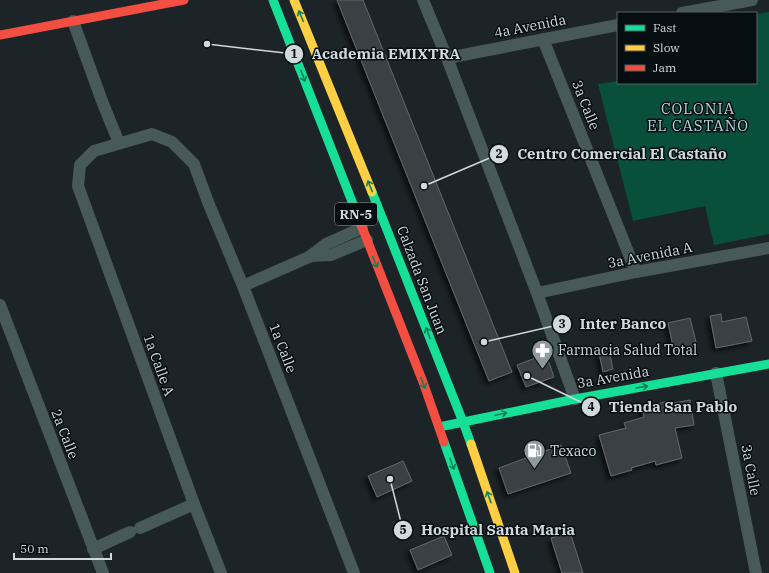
<svg xmlns="http://www.w3.org/2000/svg" width="769" height="573" font-family="'IBM Plex Serif',serif">
<defs>
<filter id="shadow"><feDropShadow dx="-3.5" dy="3.5" stdDeviation="2" flood-color="#0009"/></filter>
</defs>
<rect width="100%" height="100%" fill="#1c2428"/>
<path fill="#08503a" d="M769,12V234L714,245L705,206L633,221L598,84L618,81V83H756V14Z"/>
<g fill="#3a4044" stroke="#62686d" filter="url(#shadow)">
<path d="M337,0H363L512,372L489,381Z"/>
<path d="M721,314L722,322L746,317L752,341L716,348L710,316Z"/>
<path d="M690,318L697,346L674,351L668,323Z"/>
<path d="M609,351L613,369L603,372L599,353Z"/>
<path d="M546,354L554,377L526,387L517,365Z"/>
<path d="M690,400L694,425L675,428L682,458L656,465L655,461L631,468L632,470L611,476L599,435L626,428L624,423L644,417L642,408L668,401V404Z"/>
<path d="M561,445L571,473L508,494L499,468Z"/>
<path d="M403,461L412,481L377,497L368,476Z"/>
<path d="M570,532L583,573H562L551,538Z"/>
<path d="M444,536L452,555L418,570L410,550Z"/>
</g>
<g fill="none" stroke-linecap="round" stroke-linejoin="round">
<g stroke="#48595a" stroke-width="12">
<path d="M423,0L447,58L537,293L575,399"/>
<path d="M682,13L752,0"/>
<path d="M73,21L102,101L119,143"/>
<path d="M543,39L636,272"/>
<path d="M447,58L618,25"/>
<path d="M310,256L331,255L367,240"/>
<path d="M243,286L309,257L326,244L362,228"/>
<path d="M537,293L636,272L769,248"/>
<path d="M0,305L103,573"/>
<path d="M716,373L756,573"/>
<path d="M140,528L194,504"/>
<path d="M93,549L130,532"/>
<path d="M221,573L194,504L78,186L80,165L94,151L152,134L172,142L194,164L208,202L243,286L354,573"/>
</g>
<g stroke="#16e098" stroke-width="9">
<path d="M273,0L362,227"/>
<path d="M372,192L463,422L471,444"/>
<path d="M439,427L575,399L769,364"/>
<path d="M444,442L490,573"/>
</g>
<g stroke="#ffcf43" stroke-width="9">
<path d="M294,0L372,192"/>
<path d="M471,444L515,573"/>
</g>
<g stroke="#f24e42" stroke-width="9">
<path d="M0,35L184,0"/>
<path d="M362,227L423,382L444,442"/>
</g>
</g>
<defs><path id="oneway-shaft" d="M-6 0H5M1.5-3L5.5 0L1.5 3" fill="none" stroke-width="1.6" stroke-linecap="round" stroke-linejoin="round"/></defs>
<g stroke="#0f825b">
<use href="#oneway-shaft" transform="translate(301 16) rotate(-113)"/>
<use href="#oneway-shaft" transform="translate(303 76) rotate(69)"/>
<use href="#oneway-shaft" transform="translate(370 186) rotate(-112)"/>
<use href="#oneway-shaft" transform="translate(375 262) rotate(68)"/>
<use href="#oneway-shaft" transform="translate(428 333) rotate(-111)"/>
<use href="#oneway-shaft" transform="translate(423 383) rotate(69)"/>
<use href="#oneway-shaft" transform="translate(642 387) rotate(-10)"/>
<use href="#oneway-shaft" transform="translate(501 414) rotate(-12)"/>
<use href="#oneway-shaft" transform="translate(452 464) rotate(71)"/>
<use href="#oneway-shaft" transform="translate(489 497) rotate(-109)"/>
</g>
<defs>
<symbol id="pharmacy-pin" viewBox="-11 -11 22 30"><path d="M0 17L-7.5 6A9.5 9.5 0 1 1 7.5 6Z" fill="#909a9e" stroke="#070e11"/><path d="M-2-6h4v4h4v4h-4v4h-4v-4h-4v-4h4Z" fill="#fff"/></symbol>
<symbol id="fuel-pin" viewBox="-11 -11 22 30"><path d="M0 17L-7.5 6A9.5 9.5 0 1 1 7.5 6Z" fill="#909a9e" stroke="#070e11"/><path d="M-5.5-6h7V0h2V4h1.3V-2.5L3-4.5l.8-.8L6-3V5H2.5V1h-1V6h-7ZM-4.2-4.7v3.2H.2V-4.7Z" fill="#fff"/></symbol>
</defs>
<g fill-rule="evenodd">
<use href="#pharmacy-pin" x="530" y="338" width="25" height="34"/>
<use href="#fuel-pin" x="522" y="438" width="25" height="34"/>
</g>
<g text-anchor="middle" stroke-width="3" stroke-linejoin="round" paint-order="stroke">
<rect fill="#070e11" stroke="#939ca0" stroke-width="1" x="335" y="203" width="42" height="22" rx="3"/>
<g font-size="13" font-weight="bold" fill="#cfd9de">
<text x="356" y="219">RN-5</text>
</g>
<g font-size="14" fill="#cfd9de" stroke="#070e11">
<text transform="translate(530 26) rotate(-11)" y="5">4a Avenida</text>
<text transform="translate(586 105) rotate(68)" y="5">3a Calle</text>
<text transform="translate(650 255) rotate(-11)" y="5">3a Avenida A</text>
<text transform="translate(422 280) rotate(69)" y="5">Calzada San Juan</text>
<text transform="translate(283 348) rotate(69)" y="5">1a Calle</text>
<text transform="translate(159 365) rotate(70)" y="5">1a Calle A</text>
<text transform="translate(613 377) rotate(-10)" y="5">3a Avenida</text>
<text transform="translate(65 434) rotate(69)" y="5">2a Calle</text>
<text transform="translate(751 470) rotate(79)" y="5">3a Calle</text>
</g>
<g font-size="14" fill="#cfd9de" stroke="#070e11" text-anchor="start">
<text x="558" y="355">Farmacia Salud Total</text>
<text x="550" y="456">Texaco</text>
</g>
<g font-size="15" letter-spacing="1" fill="#bbced9" stroke="#070e11">
<text x="698" y="114">COLONIA<tspan x="698" dy="17">EL CASTAÑO</tspan></text>
</g>
</g>
<path fill="none" stroke="#cfd9de" stroke-width="1.5" d="M207 44L294 54M424 186L499 154M484 342L562 324M527 376L591 407M390 479L403 530"/>
<g fill="#cfd9de" stroke="#070e11" stroke-width="1.5">
<circle cx="207" cy="44" r="4"/>
<circle cx="424" cy="186" r="4"/>
<circle cx="484" cy="342" r="4"/>
<circle cx="527" cy="376" r="4"/>
<circle cx="390" cy="479" r="4"/>
<circle cx="294" cy="54" r="10"/>
<circle cx="499" cy="154" r="10"/>
<circle cx="562" cy="324" r="10"/>
<circle cx="591" cy="407" r="10"/>
<circle cx="403" cy="530" r="10"/>
</g>
<g font-size="12" text-anchor="middle" font-weight="bold" fill="#111">
<text x="294" y="58">1</text>
<text x="499" y="158">2</text>
<text x="562" y="328">3</text>
<text x="591" y="411">4</text>
<text x="403" y="534">5</text>
</g>
<g font-size="15" text-anchor="middle" font-weight="bold" fill="#cfd9de" stroke="#070e11" stroke-width="3" stroke-linejoin="round" paint-order="stroke">
<text x="386" y="59">Academia EMIXTRA</text>
<text x="622" y="159">Centro Comercial El Castaño</text>
<text x="623" y="329">Inter Banco</text>
<text x="673" y="412">Tienda San Pablo</text>
<text x="498" y="535">Hospital Santa Maria</text>
</g>
<rect x="617" y="12" width="140" height="72" fill="#070e11" stroke="#575f63"/>
<rect x="625" y="25" width="20" height="6" fill="#16e098" stroke="#575f63"/>
<text x="653" y="32" font-size="12" fill="#cfd9de">Fast</text>
<rect x="625" y="45" width="20" height="6" fill="#ffcf43" stroke="#575f63"/>
<text x="653" y="52" font-size="12" fill="#cfd9de">Slow</text>
<rect x="625" y="65" width="20" height="6" fill="#f24e42" stroke="#575f63"/>
<text x="653" y="72" font-size="12" fill="#cfd9de">Jam</text>
<path d="M14 553v6h97v-6" fill="none" stroke="#cfd9de" stroke-width="2"/>
<text x="20" y="553" font-size="12" fill="#cfd9de" stroke="#070e11" stroke-width="3" paint-order="stroke">50 m</text>
</svg>
